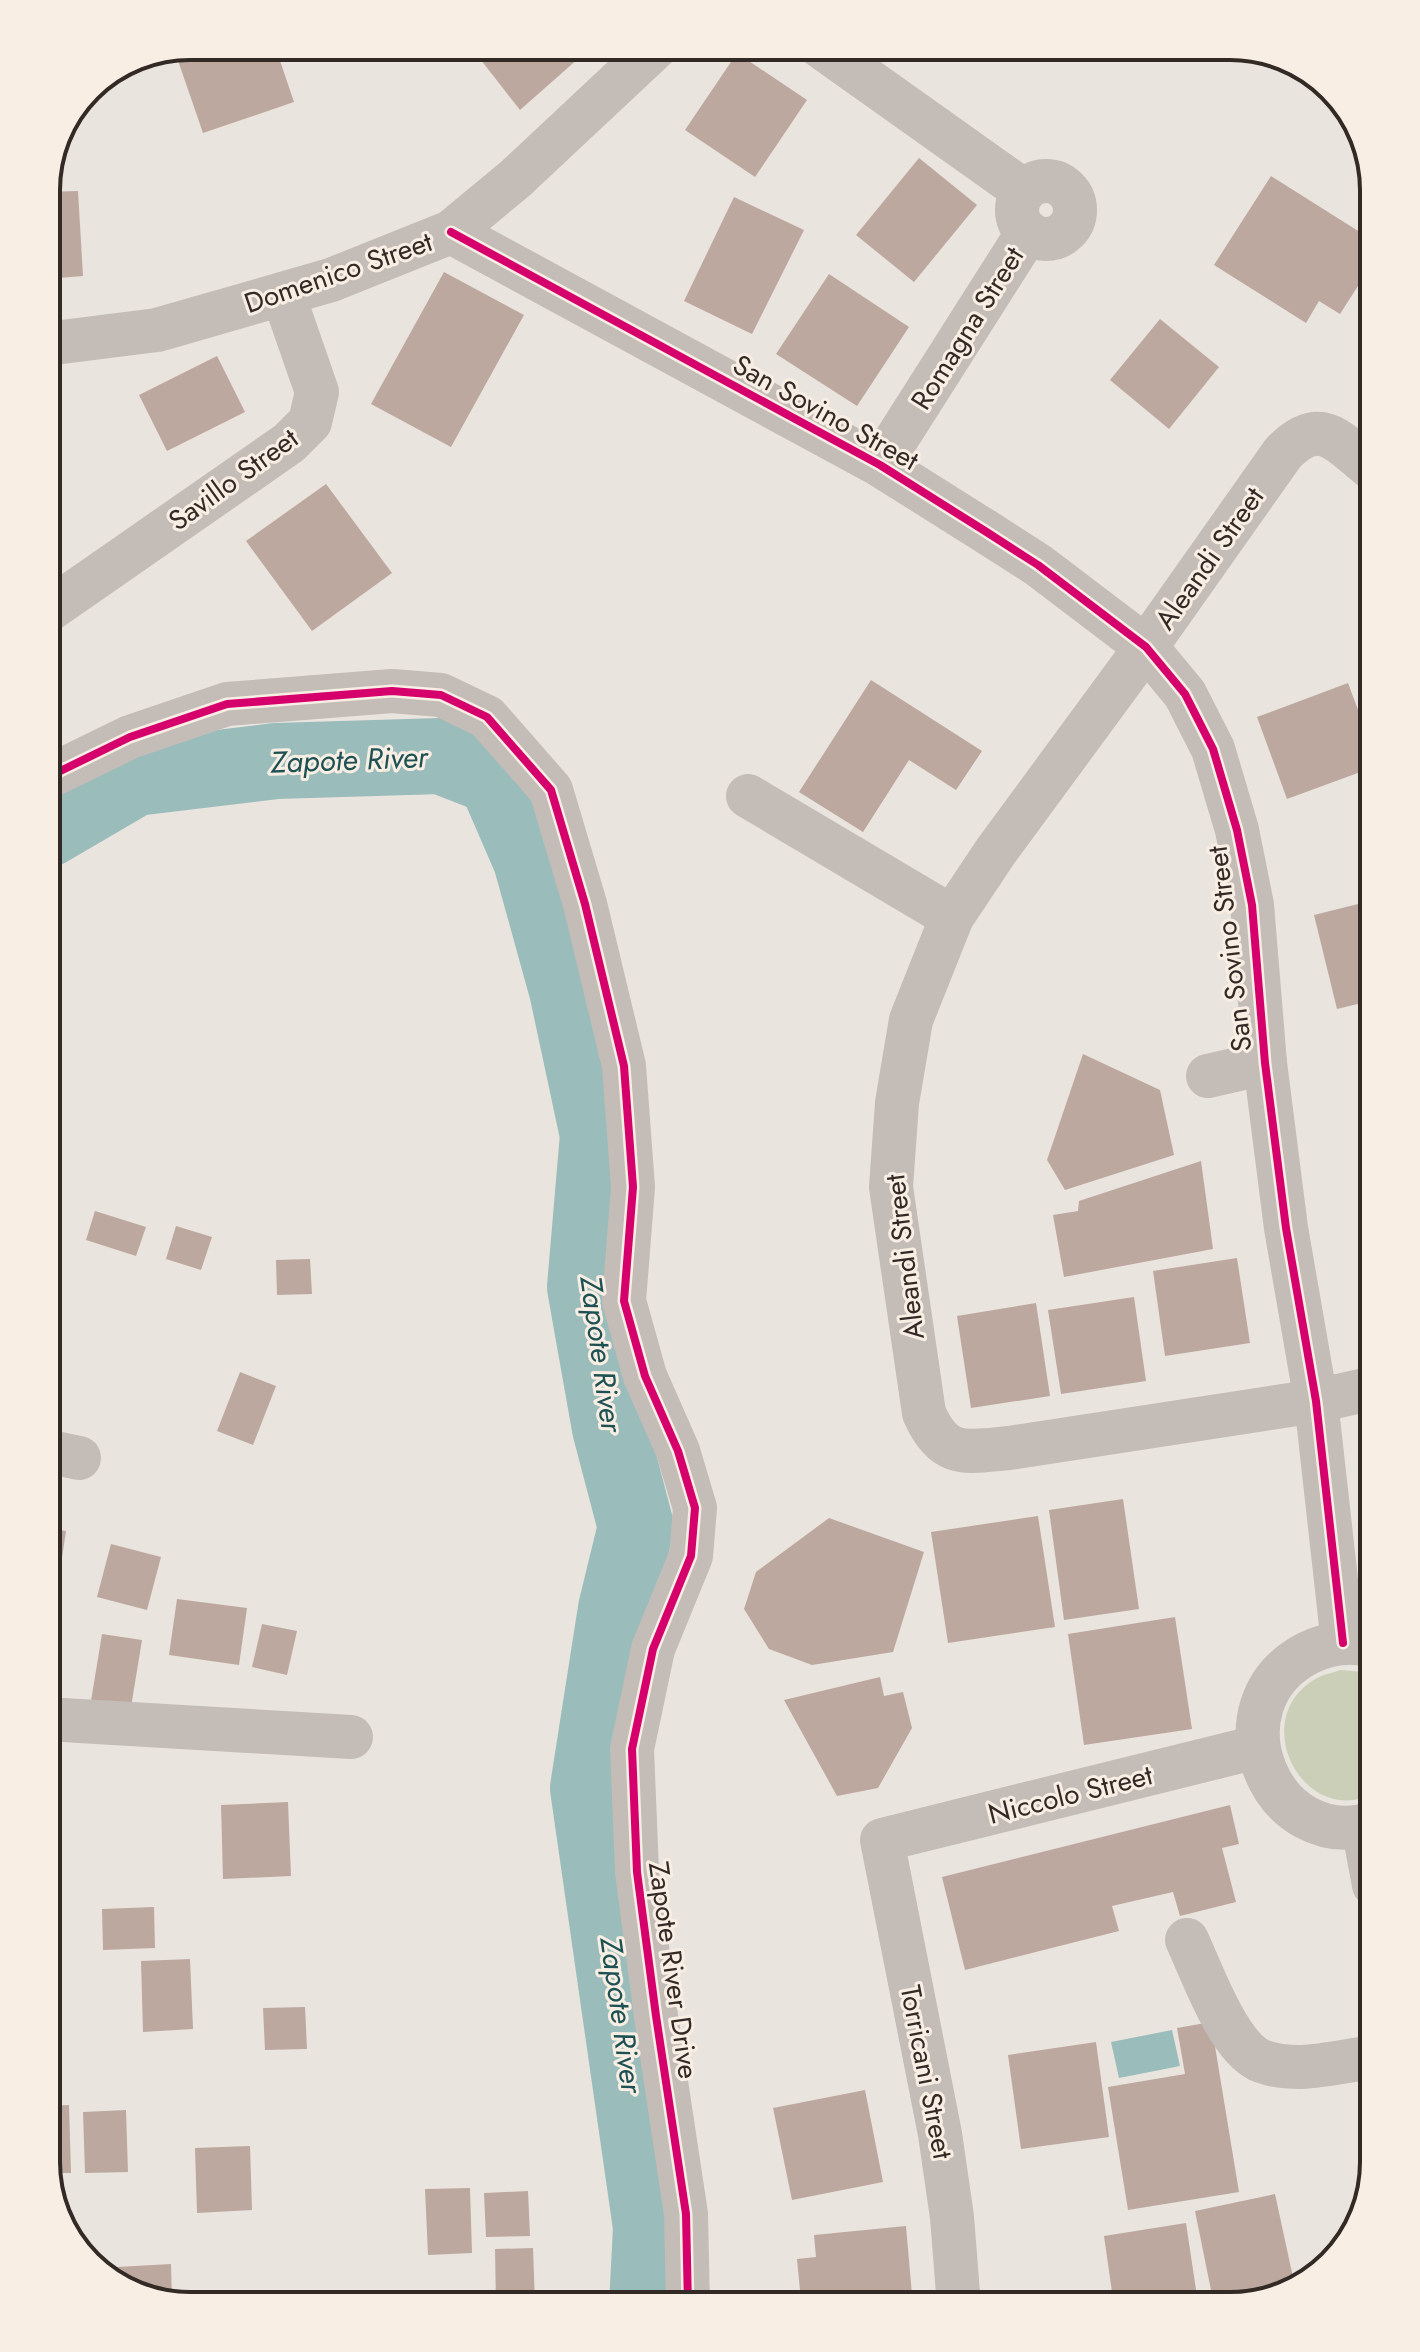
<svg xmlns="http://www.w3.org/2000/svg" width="1420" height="2352" font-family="Jost,sans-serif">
<rect width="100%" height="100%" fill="#eae4de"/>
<path fill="#cccfb8" d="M1340,1670L1365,1672L1374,1676V1793C1304,1830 1245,1718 1317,1678C1324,1674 1333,1673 1340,1670Z"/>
<path fill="#9abcbb" d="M1172,2030L1180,2066L1119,2078L1111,2042Z"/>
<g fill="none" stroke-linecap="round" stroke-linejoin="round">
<path stroke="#9abcbb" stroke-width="76" d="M46,830L135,778L276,761L441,756L495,777L531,860L567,990L598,1135L585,1287L610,1428L636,1527L616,1609L588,1788L651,2227L647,2306"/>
</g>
<g fill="#bda8a0">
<path d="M190,46H275L294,102L203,133L174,49Z"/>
<path d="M470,46H583L588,50L520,110Z"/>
<path d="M737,53L807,100L755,177L685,130Z"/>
<path d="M919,158L977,205L914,282L856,235Z"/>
<path d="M1271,176L1374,241V261L1340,314L1319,301L1306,323L1214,265Z"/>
<path d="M78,191L83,276L46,279V192Z"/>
<path d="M734,197L804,230L752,334L684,301Z"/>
<path d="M444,272L524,315L451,447L371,404Z"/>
<path d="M829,274L909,327L857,406L776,354Z"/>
<path d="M1160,319L1219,367L1169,429L1110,380Z"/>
<path d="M217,356L245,412L167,451L139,395Z"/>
<path d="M326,484L392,573L312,631L246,541Z"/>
<path d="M871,680L982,751L956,790L909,760L863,832L799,792Z"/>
<path d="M1348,683L1374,753V767L1287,799L1257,717Z"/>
<path d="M1374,900V1000L1337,1009L1314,915Z"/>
<path d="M1083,1054L1160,1090L1174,1155L1065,1190L1047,1160Z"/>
<path d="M1201,1161L1213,1249L1064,1277L1053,1215L1078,1211L1079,1201Z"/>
<path d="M95,1211L146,1227L136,1256L86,1240Z"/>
<path d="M176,1226L212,1237L201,1270L166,1259Z"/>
<path d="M1237,1258L1250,1343L1165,1356L1153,1271Z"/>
<path d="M310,1259L312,1294L277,1295L276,1260Z"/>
<path d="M1134,1297L1146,1381L1061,1394L1048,1310Z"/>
<path d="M1036,1303L1050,1396L971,1408L957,1316Z"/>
<path d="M240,1372L276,1386L253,1445L217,1431Z"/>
<path d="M1123,1499L1139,1609L1064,1620L1049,1510Z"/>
<path d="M1038,1516L1055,1627L948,1643L931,1532Z"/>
<path d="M829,1518L924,1552L893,1652L812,1665L769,1649L744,1609L756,1572Z"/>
<path d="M46,1528L66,1531L58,1585L46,1583Z"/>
<path d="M111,1544L161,1557L147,1610L97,1597Z"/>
<path d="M177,1599L247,1608L239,1665L169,1655Z"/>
<path d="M1175,1617L1192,1729L1084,1745L1068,1634Z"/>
<path d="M262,1624L297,1631L287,1675L252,1667Z"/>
<path d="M102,1634L142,1640L130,1713L90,1707Z"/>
<path d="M880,1677L884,1696L903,1692L912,1728L878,1788L837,1796L784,1700Z"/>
<path d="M288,1802L291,1876L223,1879L221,1805Z"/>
<path d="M1230,1805L1239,1844L1222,1848L1236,1902L1180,1916L1173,1892L1112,1906L1119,1931L965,1970L942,1877Z"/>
<path d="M154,1907L155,1948L103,1950L102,1909Z"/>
<path d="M190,1959L193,2029L143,2032L141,1961Z"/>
<path d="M305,2007L307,2049L265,2050L263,2008Z"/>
<path d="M1211,2022L1239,2192L1128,2210L1108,2087L1185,2074L1177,2028Z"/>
<path d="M1096,2042L1109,2137L1021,2149L1008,2055Z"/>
<path d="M865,2090L883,2182L792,2200L773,2108Z"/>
<path d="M69,2105L71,2173H49L46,2162V2106Z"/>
<path d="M126,2110L128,2172L85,2173L83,2112Z"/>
<path d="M250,2146L252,2210L197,2213L195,2148Z"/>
<path d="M470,2188L472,2253L428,2255L425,2189Z"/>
<path d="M528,2191L530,2236L486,2237L484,2193Z"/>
<path d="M1275,2194L1294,2282L1213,2300L1195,2211Z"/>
<path d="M1186,2223L1198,2303L1179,2306H1114L1104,2236Z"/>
<path d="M906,2226L913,2306H780L779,2292L800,2290L797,2259L816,2257L814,2235Z"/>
<path d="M533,2248L535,2303L496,2305L495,2249Z"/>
<path d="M171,2264L172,2303L118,2285L117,2267Z"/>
<path d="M406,2295L407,2306H365V2296Z"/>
</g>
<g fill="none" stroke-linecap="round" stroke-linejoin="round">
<g stroke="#c3bcb7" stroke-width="44">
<path d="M820,46L1024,191"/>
<circle cx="1046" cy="210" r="29"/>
<path d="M451,232L880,465L985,531L1038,565L1146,647L1185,694L1213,749L1237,830L1252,905L1265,1063L1286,1228L1316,1401L1343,1643"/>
<path d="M46,344L157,330L331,280L451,232L515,179L657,46"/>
<path d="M880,465L1028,232"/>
<path d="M46,612L289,443L310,422L317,392L283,294"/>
<path d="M46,778L130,737L227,704L392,691L441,695L487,717L551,790L585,904L624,1066L633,1187L624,1301L645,1376L678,1451L695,1508L691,1556L653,1649L632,1749L637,1872L656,2016L686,2214L688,2306"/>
<path d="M748,796L952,917"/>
<path d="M1208,1076L1265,1063"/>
<path d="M1374,1388L1316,1401L1009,1448C965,1452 944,1459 924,1413L891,1187L897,1103L911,1020L952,917L996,851L1146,647L1283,453C1322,413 1340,444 1374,470"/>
<path d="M46,1451L79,1458"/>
<path d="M46,1719L351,1737"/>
<path d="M1374,1823C1270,1856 1209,1704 1308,1653C1328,1643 1352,1640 1374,1646"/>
<path d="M1363,1826L1374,1885"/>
<path d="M1187,1940C1202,1972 1227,2044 1259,2060C1270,2065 1288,2067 1301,2067C1325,2066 1350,2060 1374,2057"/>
<path d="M959,2306L952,2217L940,2134L882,1840L1257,1747"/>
</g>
<defs>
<g id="cycleway">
<path d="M451,232L880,465L985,531L1038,565L1146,647L1185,694L1213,749L1237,830L1252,905L1265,1063L1286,1228L1316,1401L1343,1643"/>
<path d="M46,778L130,737L227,704L392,691L441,695L487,717L551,790L585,904L624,1066L633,1187L624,1301L645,1376L678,1451L695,1508L691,1556L653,1649L632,1749L637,1872L656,2016L686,2214L688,2306"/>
</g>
</defs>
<use href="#cycleway" stroke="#f8eee4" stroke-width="13"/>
<use href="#cycleway" stroke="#d6006c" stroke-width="8"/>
</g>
<g text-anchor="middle" stroke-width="6" stroke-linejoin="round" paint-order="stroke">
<g font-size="28" fill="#332a26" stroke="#f8eee4">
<text transform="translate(338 272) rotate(-19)" y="10">Domenico Street</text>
<text transform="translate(967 328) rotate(-58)" y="10">Romagna Street</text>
<text transform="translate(826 412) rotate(29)" y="10">San Sovino Street</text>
<text transform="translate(233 479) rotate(-36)" y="10">Savillo Street</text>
<text transform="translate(1209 558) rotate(-55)" y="10">Aleandi Street</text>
<text transform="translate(1229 949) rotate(-97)" y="10">San Sovino Street</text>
<text transform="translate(904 1257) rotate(-97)" y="10">Aleandi Street</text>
<text transform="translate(1070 1794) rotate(-14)" y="10">Niccolo Street</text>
<text transform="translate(674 1970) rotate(82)" y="10">Zapote River Drive</text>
<text transform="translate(927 2072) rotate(79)" y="10">Torricani Street</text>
</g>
<g font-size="30" font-style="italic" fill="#1d5153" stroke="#f8eee4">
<text transform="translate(349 760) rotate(-2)" y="10">Zapote River</text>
<text transform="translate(601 1354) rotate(82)" y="10">Zapote River</text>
<text transform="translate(621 2015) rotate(82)" y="10">Zapote River</text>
</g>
</g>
<path d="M0 0H1420V2352H0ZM190 60H1230A130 130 0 0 1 1360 190V2162A130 130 0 0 1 1230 2292H190A130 130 0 0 1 60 2162V190A130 130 0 0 1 190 60Z" fill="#f8eee4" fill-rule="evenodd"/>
<path fill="none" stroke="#332a26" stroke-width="4" d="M190 60H1230A130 130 0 0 1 1360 190V2162A130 130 0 0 1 1230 2292H190A130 130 0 0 1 60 2162V190A130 130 0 0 1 190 60Z"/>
</svg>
